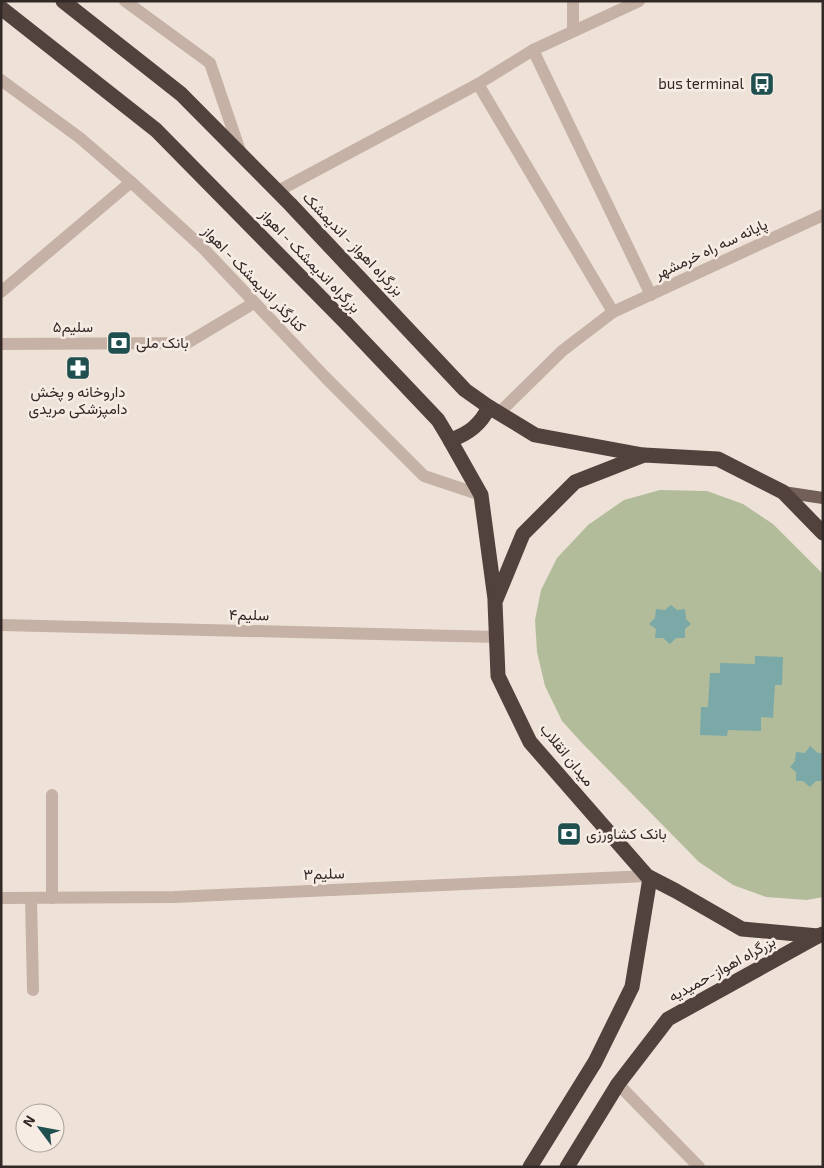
<svg xmlns="http://www.w3.org/2000/svg" width="824" height="1168" font-family="'Exo 2',Vazirmatn,sans-serif">
<rect width="100%" height="100%" fill="#eee2d8"/>
<path fill="#b3bc9a" d="M660,490L707,491L743,504L773,524L823,574V897L807,900L766,897L733,885L699,862L582,743L562,721L545,686L537,652L535,620L541,590L557,558L588,525L624,500Z"/>
<g fill="#7aa9a7">
<path d="M671,605L677,610L685,609L686,619L691,624L685,629V638H676L670,644L663,638H655L656,629L649,624L655,618L656,609L665,610Z"/>
<path d="M755,656L783,657L782,685H775L773,718L761,717V731L728,730L727,736L700,735L701,707H708L710,673H720V663L755,664Z"/>
<path d="M810,746L818,753H823V781H816L810,787L803,781H796V772L790,767L795,761L796,752L805,753Z"/>
</g>
<g fill="none" stroke-linecap="round" stroke-linejoin="round">
<g stroke="#c5b1a5" stroke-width="12">
<path d="M125,1L210,63L241,154"/>
<path d="M573,1V31"/>
<path d="M533,50L651,295"/>
<path d="M1,80L80,138L131,182L202,247L326,378L424,476L481,495"/>
<path d="M478,84L533,50L639,1"/>
<path d="M278,191L478,84L613,312L562,351L499,413"/>
<path d="M1,292L131,182"/>
<path d="M613,312L823,215"/>
<path d="M1,344L187,343L254,303"/>
<path d="M1,625L497,637"/>
<path d="M52,795V898"/>
<path d="M1,898L174,897L647,876"/>
<path d="M31,898L33,990"/>
<path d="M618,1084L699,1167"/>
</g>
<path stroke="#725f58" stroke-width="12" d="M783,492L823,498"/>
<g stroke="#52423d" stroke-width="15">
<path d="M63,1L181,94L290,204L465,390L489,407L535,435L643,455"/>
<path d="M1,8L156,130L345,322L438,420L450,440L481,495L495,599"/>
<path d="M450,440C469,434 481,424 489,407"/>
<path d="M823,533L783,492L718,459L644,455L575,482L523,534L495,602L498,676L530,742L647,876L676,891L742,929L818,936L823,934"/>
<path d="M530,1167L595,1062L632,987L650,878"/>
<path d="M567,1167L618,1084L668,1019L818,936"/>
</g>
</g>
<defs>
<symbol id="bus-square" viewBox="-11 -11 22 22"><rect x="-9" y="-9" width="18" height="18" rx="4" fill="#1f4f4e" stroke="#f7ece4"/><path d="M-5-6H5V4H4V6H2V4H-2V6H-4V4H-5ZM-3.5-4V0h7V-4ZM-3.5 1.2v1.5H-2V1.2ZM2 1.2v1.5H3.5V1.2Z" fill="#fff"/></symbol>
<symbol id="bank-square" viewBox="-11 -11 22 22"><rect x="-9" y="-9" width="18" height="18" rx="4" fill="#1f4f4e" stroke="#f7ece4"/><path d="M-6-4H6V4H-6ZM0-2.3a2.3 2.3 0 1 0 0 4.6a2.3 2.3 0 1 0 0-4.6Z" fill="#fff"/></symbol>
<symbol id="pharmacy-square" viewBox="-11 -11 22 22"><rect x="-9" y="-9" width="18" height="18" rx="4" fill="#1f4f4e" stroke="#f7ece4"/><path d="M-2-6h4v4h4v4h-4v4h-4v-4h-4v-4h4Z" fill="#fff"/></symbol>
</defs>
<g fill-rule="evenodd">
<use href="#bus-square" x="748" y="70" width="28" height="28"/>
<use href="#bank-square" x="105" y="329" width="28" height="28"/>
<use href="#pharmacy-square" x="64" y="354" width="28" height="28"/>
<use href="#bank-square" x="555" y="820" width="28" height="28"/>
</g>
<g text-anchor="middle" stroke-width="5" stroke-linejoin="round" paint-order="stroke">
<g font-size="15" fill="#322826" stroke="#f7ece4" text-anchor="start">
<text x="744" y="89" text-anchor="end">bus terminal</text>
<text x="136" y="348">بانک ملی</text>
<text x="78" y="397" text-anchor="middle">داروخانه و پخش<tspan x="78" dy="17">دامپزشکی مریدی</tspan></text>
<text x="586" y="839">بانک کشاورزی</text>
</g>
<g font-size="15" fill="#322826" stroke="#f7ece4">
<text transform="translate(353 244) rotate(46)" y="5">بزرگراه اهواز - اندیمشک</text>
<text transform="translate(711 249) rotate(-25)" y="5">پایانه سه راه خرمشهر</text>
<text transform="translate(310 261) rotate(46)" y="5">بزرگراه اندیمشک - اهواز</text>
<text transform="translate(254 279) rotate(46)" y="5">کنارگذر اندیمشک - اهواز</text>
<text x="73" y="332">سلیم۵</text>
<text transform="translate(249 615) rotate(1)" y="5">سلیم۴</text>
<text transform="translate(567 755) rotate(51)" y="5">میدان انقلاب</text>
<text transform="translate(324 874) rotate(-2)" y="5">سلیم۳</text>
<text transform="translate(722 969) rotate(-29)" y="5">بزرگراه اهواز-حمیدیه</text>
</g>
</g>
<rect width="824" height="1168" fill="none" stroke="#322826" stroke-width="5"/>
<g transform="translate(40 1128) rotate(302)"><circle r="24" fill="#f7ece4" stroke="#a89e98"/>
<path d="M0-4L9 19L0 12L-9 19Z" fill="#1f4f4e"/>
<text y="-8" font-size="14" font-weight="bold" text-anchor="middle" fill="#322826">N</text>
</g>
</svg>
